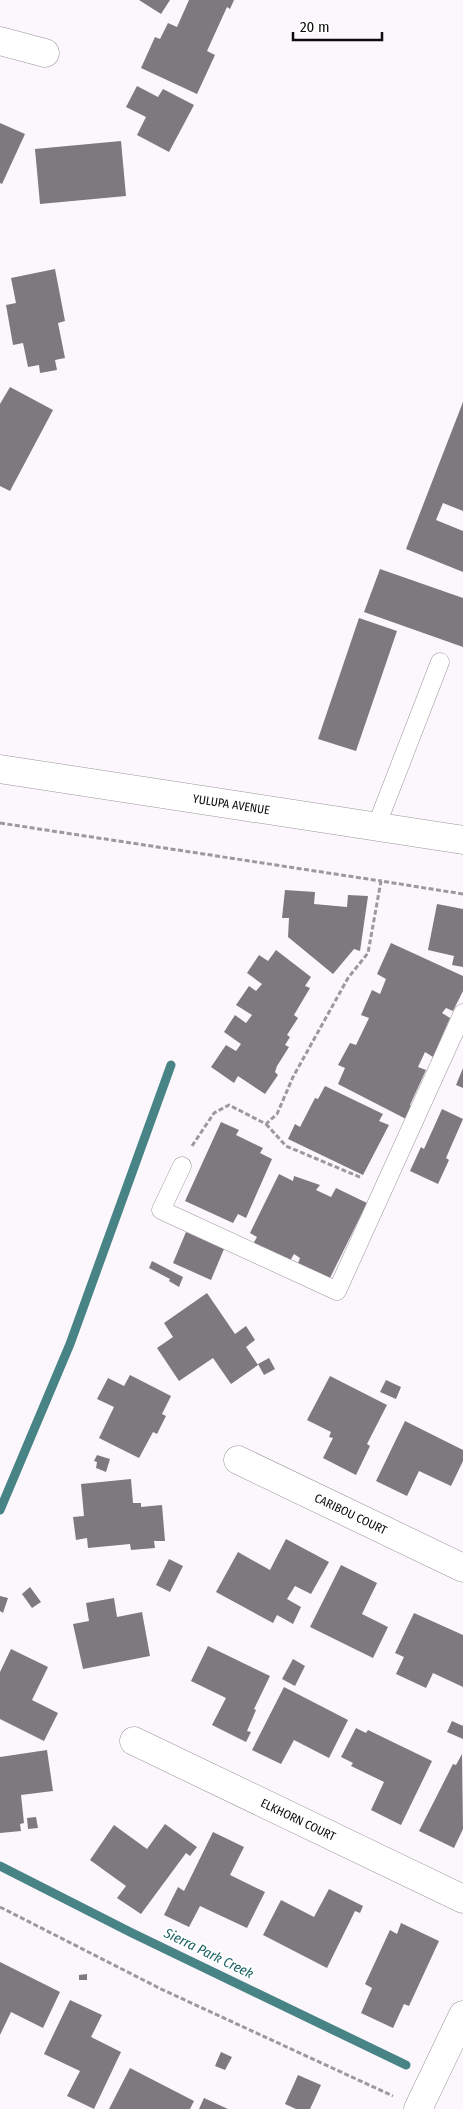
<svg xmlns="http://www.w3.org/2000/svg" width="463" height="2109" font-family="'Fira Sans Condensed',sans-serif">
<rect width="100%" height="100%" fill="#fbf7fc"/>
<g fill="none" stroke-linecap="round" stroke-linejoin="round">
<g stroke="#488385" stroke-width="9">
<path d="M0,1510L70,1344L171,1065"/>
<path d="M0,1866L132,1933L406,2065"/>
</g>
</g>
<g fill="#7d797e">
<path d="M139,0H170L161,14Z"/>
<path d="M189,0H234L230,9L227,7L207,51L215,55L197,94L141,68L155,37L160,39L168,23L177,27Z"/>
<path d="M137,86L158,97L163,89L194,105L169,152L137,135L146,117L126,107Z"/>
<path d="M0,123L25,134L2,184L0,183Z"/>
<path d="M121,141L126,196L40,204L35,149Z"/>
<path d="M55,269L65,321L58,323L65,358L55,360L57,370L40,373L39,365L28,367L23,343L13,345L6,305L16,303L11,278Z"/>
<path d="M10,387L53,410L10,491L0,486V404Z"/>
<path d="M463,402V511L443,503L436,520L463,531V572L406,549Z"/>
<path d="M380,569L463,598V647L364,612Z"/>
<path d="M359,618L397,631L356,751L318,739Z"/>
<path d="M285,890L315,892L314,904L347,907L348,895L368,896L360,951L354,949L333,974L288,937L289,918H282Z"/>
<path d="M437,904L463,909V967L452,965L454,956L428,950Z"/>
<path d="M391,943L463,976V991L453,1011L446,1008L442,1013L450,1018L433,1057L425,1052L418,1067L426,1070L410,1105L413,1108L406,1119L338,1084L345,1068L338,1065L350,1043L356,1045L369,1018L361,1015L372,990L380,994L386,979L377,974Z"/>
<path d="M276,950L311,977L305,986L310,988L294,1015L298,1018L287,1035L290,1037L285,1045L289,1047L277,1066L275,1072L278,1075L265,1094L238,1076L234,1083L211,1067L226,1045L236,1051L241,1044L224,1032L235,1015L246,1023L252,1015L236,1005L249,986L256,991L262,984L247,973L259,955L268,961Z"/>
<path d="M463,1068V1088L456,1085Z"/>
<path d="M325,1086L383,1114L379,1121L389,1125L363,1175L288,1139L295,1124L300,1127L315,1098L318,1099Z"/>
<path d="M442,1109L463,1119L446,1158L449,1160L438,1184L410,1171L421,1147L424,1149Z"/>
<path d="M221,1122L239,1130L236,1135L263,1148L260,1153L272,1159L246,1218L238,1214L233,1223L185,1201Z"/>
<path d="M279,1174L293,1181L294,1176L320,1185L316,1190L331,1197L336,1188L367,1203L329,1280L297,1266L300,1258L294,1254L290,1261L253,1244L257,1237L250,1233Z"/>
<path d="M186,1232L224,1249L211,1280L173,1263Z"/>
<path d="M152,1261L183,1277L179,1287L169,1281L170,1279L149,1268Z"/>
<path d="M207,1293L235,1334L246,1326L255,1340L246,1347L258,1365L231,1384L213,1358L179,1381L157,1348L173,1337L164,1323Z"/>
<path d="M269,1358L275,1369L264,1375L258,1364Z"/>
<path d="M130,1375L171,1396L162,1414L166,1416L157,1434L153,1432L139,1458L99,1438L114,1407L97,1399L108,1378L124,1386Z"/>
<path d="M330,1376L387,1405L367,1444L370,1446L356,1475L323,1458L333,1438L329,1437L331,1432L307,1420Z"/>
<path d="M386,1380L401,1387L396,1399L380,1392Z"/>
<path d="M405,1421L463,1450V1461L451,1486L419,1471L407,1496L376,1481Z"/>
<path d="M97,1455L110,1459L106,1472L96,1468L97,1462L94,1461Z"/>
<path d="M131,1479L133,1503H141V1507L162,1505L165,1541H154L155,1548L131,1550L130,1544L88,1548L87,1538L76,1540L73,1517L84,1516L81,1484Z"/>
<path d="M286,1539L329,1562L311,1594L295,1586L287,1599L301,1607L293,1624L277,1615L273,1623L216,1592L238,1552L270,1570Z"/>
<path d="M169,1559L183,1566L170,1592L156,1585Z"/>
<path d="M341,1565L377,1583L362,1614L388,1627L373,1658L310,1627Z"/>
<path d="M30,1587L41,1602L32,1608L22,1594Z"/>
<path d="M0,1596L8,1598L3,1613L0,1611Z"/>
<path d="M114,1598L117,1617L142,1612L150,1656L83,1669L73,1624L89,1621L86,1603Z"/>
<path d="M414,1613L463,1635V1687L433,1673L426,1688L396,1674L404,1657L395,1653Z"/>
<path d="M208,1646L270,1676L254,1709L256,1710L247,1731L251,1732L246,1742L212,1725L226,1698L191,1681Z"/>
<path d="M11,1649L48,1667L32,1700L58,1713L44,1741L0,1719V1672Z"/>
<path d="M293,1659L305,1666L295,1686L282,1679Z"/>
<path d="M284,1687L348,1720L329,1758L294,1740L281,1764L252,1750Z"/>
<path d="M452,1721L463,1726V1739L447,1732Z"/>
<path d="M356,1728L366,1733L368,1730L432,1761L401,1825L371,1810L384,1782L351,1766L353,1763L341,1757Z"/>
<path d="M47,1750L53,1791L21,1795L24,1823L20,1824L21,1831L0,1833V1757Z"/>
<path d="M462,1754L463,1829L454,1848L419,1831L453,1764L456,1765Z"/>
<path d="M36,1817L38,1828L28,1829L27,1818Z"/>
<path d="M165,1824L197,1847L190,1856L186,1853L141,1914L117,1898L126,1886L90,1860L114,1825L147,1849Z"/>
<path d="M213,1832L244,1847L230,1875L265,1892L247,1928L200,1906L189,1927L164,1915L178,1887L184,1891Z"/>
<path d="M329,1889L363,1906L360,1913L355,1911L327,1968L263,1935L281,1900L314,1917Z"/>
<path d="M401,1923L439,1941L409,2006L404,2004L393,2028L361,2013L372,1988L365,1984L390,1930L397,1934Z"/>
<path d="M0,1962L60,1992L43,2028L11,2012L0,2035Z"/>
<path d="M87,1974V1980H79V1975Z"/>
<path d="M70,2000L102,2015L91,2037L121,2052L94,2109L67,2096L80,2071L44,2054Z"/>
<path d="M221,2052L232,2057L225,2070L215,2066Z"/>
<path d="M130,2068L194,2101L190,2109H109Z"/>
<path d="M298,2075L321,2085L310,2109H296L285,2104Z"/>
<path d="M204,2098L228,2109H199Z"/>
</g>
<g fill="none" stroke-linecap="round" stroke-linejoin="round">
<defs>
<g id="service">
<path d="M376,827L440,662"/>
<path d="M182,1166L161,1210L337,1291L463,1013"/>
</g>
<g id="minor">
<path d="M0,41L45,53"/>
<path id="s1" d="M238,1460L463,1568"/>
<path id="s2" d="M134,1741L463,1899"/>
<path d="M418,2109L463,2015"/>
</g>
<g id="tertiary">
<path id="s3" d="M0,769L463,840"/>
</g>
</defs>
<use href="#service" stroke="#999599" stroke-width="19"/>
<use href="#minor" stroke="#999599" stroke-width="29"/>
<use href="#tertiary" stroke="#999599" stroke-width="29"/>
<g stroke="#9c999d" stroke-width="3" stroke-dasharray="5 2.5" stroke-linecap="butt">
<path d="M0,823L381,881"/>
<path d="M266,1124L286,1146L362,1178"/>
<path d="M192,1146L214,1113L229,1105L266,1124L277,1114L293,1077L348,978L368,953L381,881L463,894"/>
<path d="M0,1907L161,1989L393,2096"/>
</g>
<use href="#service" stroke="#fff" stroke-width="18"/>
<use href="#minor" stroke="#fff" stroke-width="28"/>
<use href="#tertiary" stroke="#fff" stroke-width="28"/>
</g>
<g text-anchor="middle" stroke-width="4.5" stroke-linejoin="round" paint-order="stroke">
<g font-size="12" fill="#0d0c0d" stroke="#fff">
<text dy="4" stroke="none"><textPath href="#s3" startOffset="234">YULUPA AVENUE</textPath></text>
<text dy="4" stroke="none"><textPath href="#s1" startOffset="125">CARIBOU COURT</textPath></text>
<text dy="4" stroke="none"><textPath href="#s2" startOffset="182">ELKHORN COURT</textPath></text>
</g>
<g font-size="14" font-style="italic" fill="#1c6163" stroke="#fff">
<text transform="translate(209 1953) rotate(26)" y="5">Sierra Park Creek</text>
</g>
</g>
<path d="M293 32v8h89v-8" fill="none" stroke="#0d0c0d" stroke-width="2.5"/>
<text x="300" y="32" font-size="15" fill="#0d0c0d" stroke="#ffffff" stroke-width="4" paint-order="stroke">20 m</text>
</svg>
